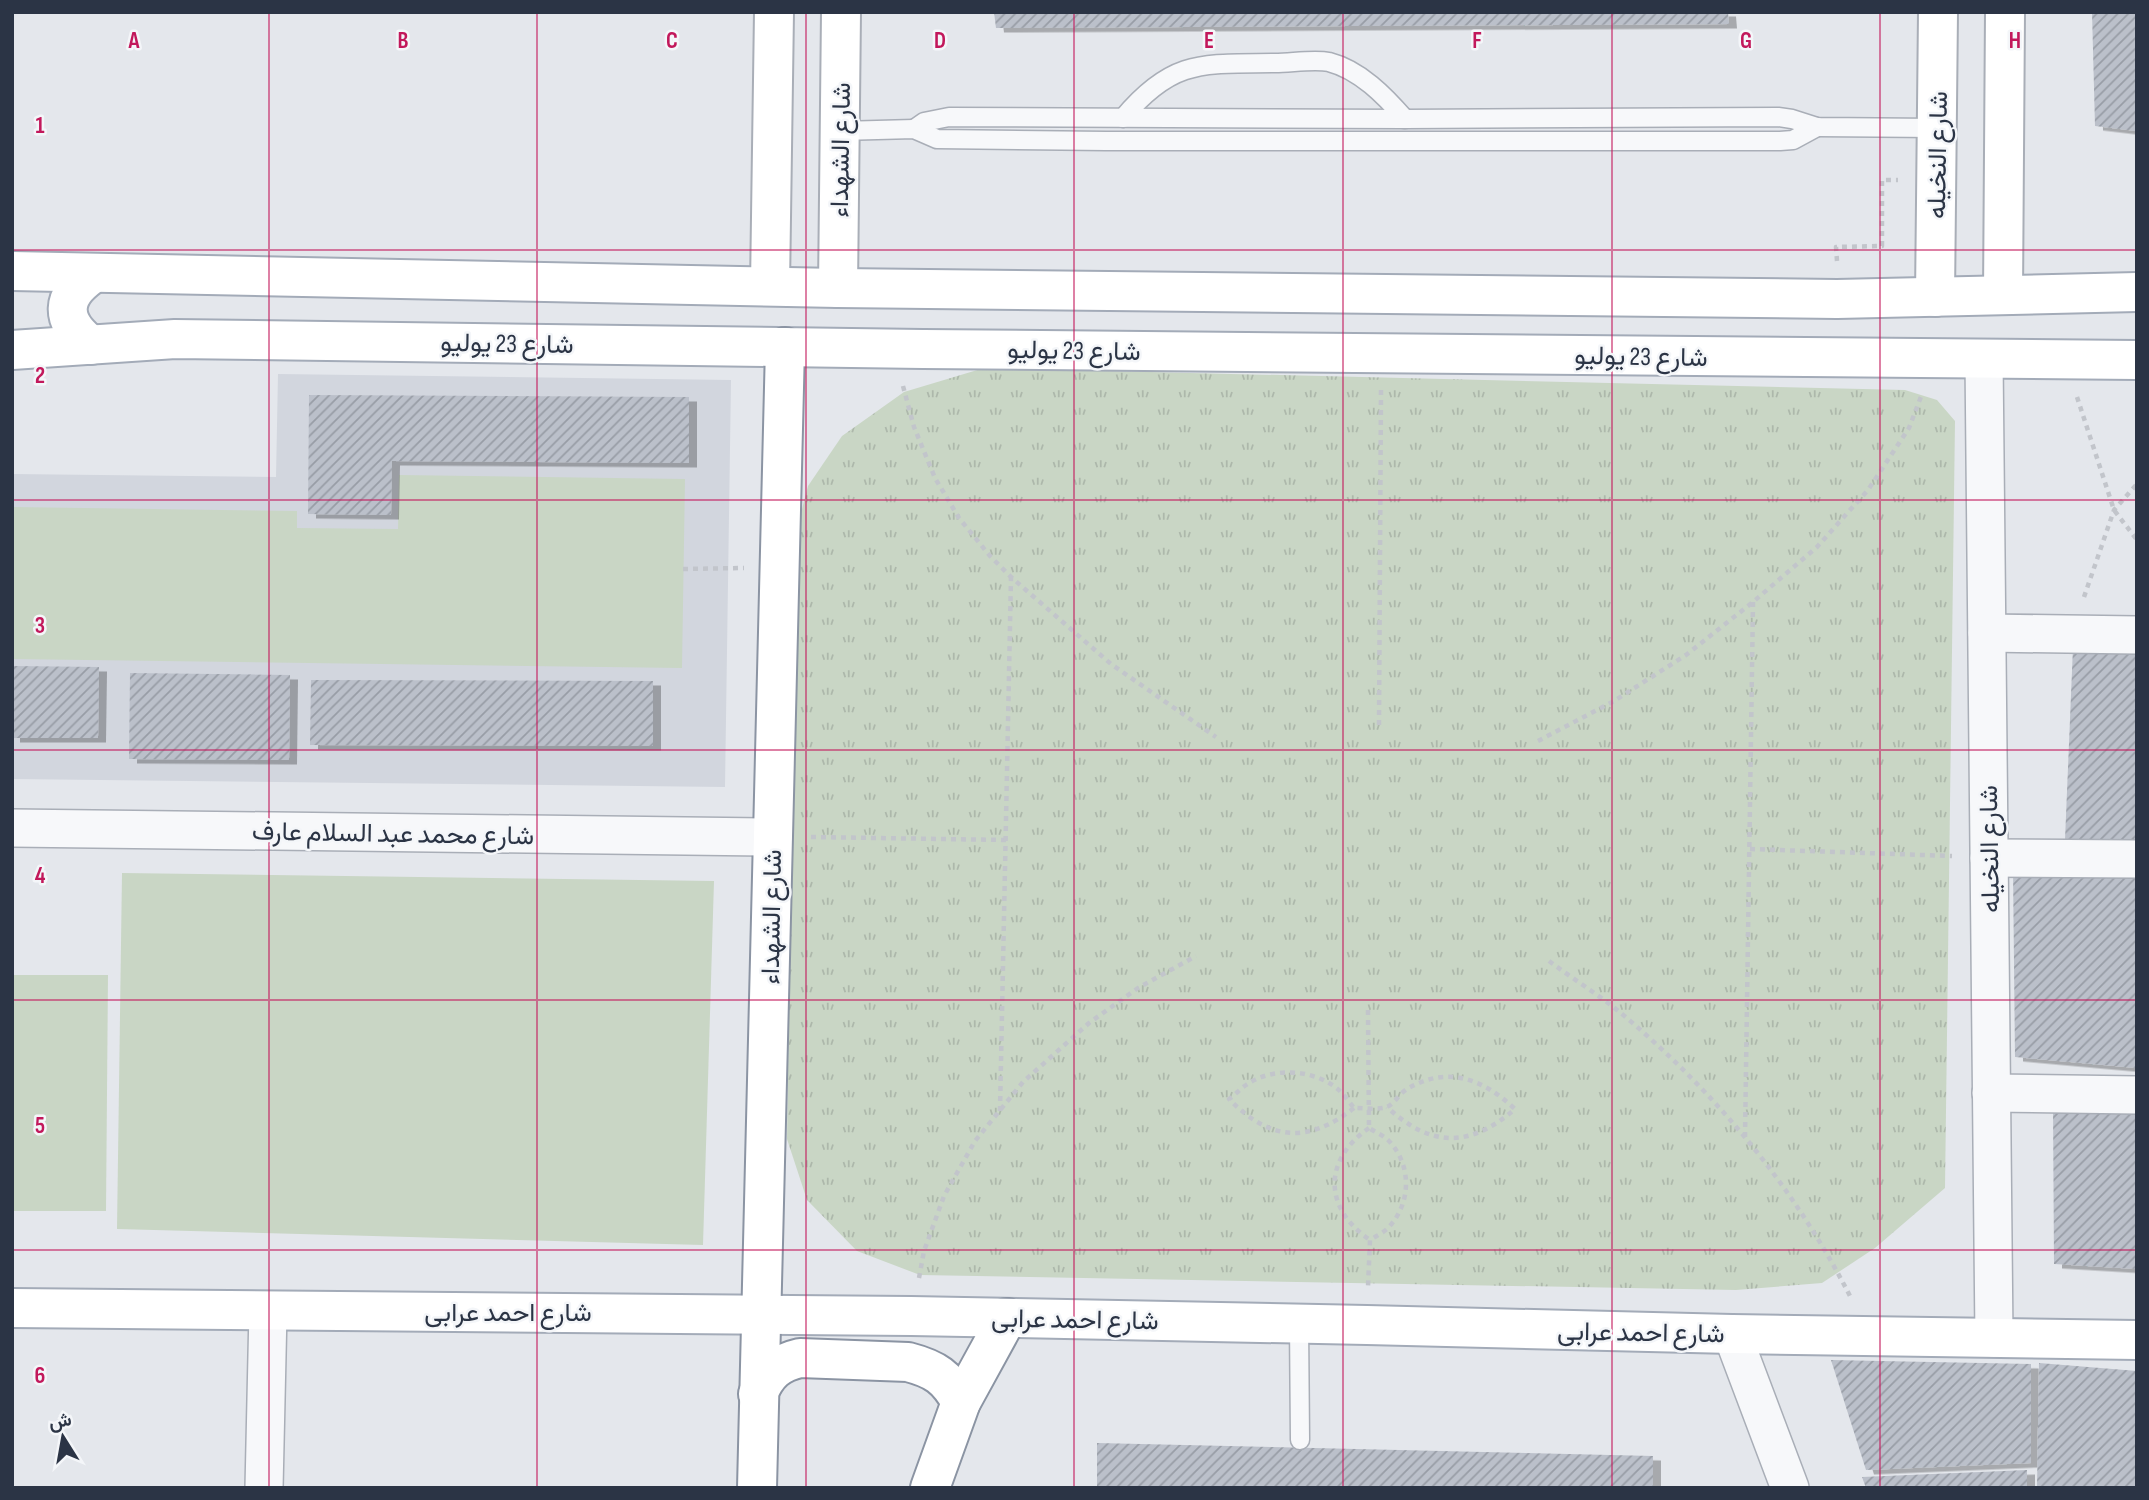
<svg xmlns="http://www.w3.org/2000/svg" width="2149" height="1500" font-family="'Sofia Sans Condensed',Vazirmatn,sans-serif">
<defs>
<pattern id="park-tufts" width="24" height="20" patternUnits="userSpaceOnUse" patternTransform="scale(1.75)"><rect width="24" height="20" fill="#c9d6c5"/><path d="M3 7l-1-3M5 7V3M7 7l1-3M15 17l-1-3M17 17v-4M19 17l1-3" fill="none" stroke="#adb8ab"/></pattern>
<pattern id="building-hatch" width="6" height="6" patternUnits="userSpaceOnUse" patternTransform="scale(1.75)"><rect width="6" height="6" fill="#bbc0ca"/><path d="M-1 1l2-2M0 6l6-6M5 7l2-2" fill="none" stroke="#989da6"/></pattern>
<filter id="shadow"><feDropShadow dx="8" dy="4.5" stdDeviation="0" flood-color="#0004"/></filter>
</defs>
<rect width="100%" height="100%" fill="#e4e7ec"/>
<path fill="#d2d6de" d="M278,374L731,380L725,787L12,779V474L276,477Z"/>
<g fill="#c9d6c5">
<path d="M399,475L685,479L682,668L12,659V507L297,511V528L398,529Z"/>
<path d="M122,873L714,881L703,1245L117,1229Z"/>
<path d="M12,975H108L106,1211H12Z"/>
</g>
<path fill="url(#park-tufts)" d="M984,368L1905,390L1937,400L1955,421L1945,1188L1875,1248L1822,1283L1736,1290L920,1275L857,1251L807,1200L787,1139L796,532L808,486L842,436L904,392Z"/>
<g fill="url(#building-hatch)" filter="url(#shadow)">
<path d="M994,12H1728L1729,24L996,28Z"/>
<path d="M2092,12H2137V131L2095,126Z"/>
<path d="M309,395L689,397V463L392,461L391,515L308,514Z"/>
<path d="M2073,647H2137V842L2065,840Z"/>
<path d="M12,666L99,667L98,738H12Z"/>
<path d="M130,673L290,675L289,760L129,759Z"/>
<path d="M311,680L653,681V746L310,745Z"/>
<path d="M2013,869H2137V1068L2015,1057Z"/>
<path d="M2053,1104L2137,1106V1269L2054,1264Z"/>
<path d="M1831,1360L2031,1364V1463L1866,1470Z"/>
<path d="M2039,1363L2137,1371V1488H2037Z"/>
<path d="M1097,1443L1653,1456V1488H1097Z"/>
<path d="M2027,1470V1488H1866L1862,1477Z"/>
</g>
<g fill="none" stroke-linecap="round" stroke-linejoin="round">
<defs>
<g id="lane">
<path d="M1123,118C1173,58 1204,64 1275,63C1291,63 1314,59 1329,62C1360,70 1385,96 1405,119"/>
<path d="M914,129L924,122L949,117L1405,119L1778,117L1792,119L1817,127L1937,128"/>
<path d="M840,131L914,129L937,139L1106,141H1780L1793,140L1817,127"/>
<path d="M1299,1323L1300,1440"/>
</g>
<g id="street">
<path d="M1984,359L1994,1338"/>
<path d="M1987,633L2137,635"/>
<path d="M12,828L773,837"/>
<path d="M1989,858L2137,859"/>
<path d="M1991,1093L2137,1095"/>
<path d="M1732,1334L1790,1488"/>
<path d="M264,1488L268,1311"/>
</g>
<g id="secondary">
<path d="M770,286L774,12"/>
<path d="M838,288L841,12"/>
<path d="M2003,295L2005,12"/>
<path d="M1935,297L1938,12"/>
</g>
<g id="primary">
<path d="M12,271L838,288L1837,299L2137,292"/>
<path d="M91,345C59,320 60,296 94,273"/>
<path d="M12,350L175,339L923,349L2137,360"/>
<path d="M12,1308L911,1316L1367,1325L1732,1334L2137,1340"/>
</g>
<g id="highway">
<path d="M758,1394C767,1373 778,1363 800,1358L908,1362C935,1369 947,1377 961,1402"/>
<path d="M757,1488L785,347"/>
<path d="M930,1488L961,1402L1007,1318"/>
</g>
</defs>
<use href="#lane" stroke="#a9aeb7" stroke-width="21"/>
<use href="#street" stroke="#a9aeb7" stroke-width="40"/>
<use href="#secondary" stroke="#a9aeb7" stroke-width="42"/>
<use href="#primary" stroke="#a3abb8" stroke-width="42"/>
<use href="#highway" stroke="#8b94a3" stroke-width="42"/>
<g stroke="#c2c5cb" stroke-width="4.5" stroke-dasharray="5 5" stroke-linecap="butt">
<path d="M1837,261L1836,247L1882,246V180H1898"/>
<path d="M903,386L914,427L935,478L959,518L990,556L1011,577L1111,664L1216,737"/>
<path d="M2077,397L2114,510L2137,540"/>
<path d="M683,569L744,568"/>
<path d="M2084,597L2114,510L2137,484"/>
<path d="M1379,725L1381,389"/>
<path d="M1538,741L1614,701L1686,655L1753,602L1817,547L1868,490L1909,428L1922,394"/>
<path d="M811,837L1006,840"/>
<path d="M1750,849L1952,856"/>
<path d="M1549,961C1573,979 1599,995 1622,1014C1716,1093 1795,1188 1851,1298"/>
<path d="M1368,1010L1369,1128C1375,1132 1383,1135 1388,1140C1412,1164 1412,1203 1388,1228C1383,1233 1376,1236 1370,1240L1368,1287"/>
<path d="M1354,1108C1308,1144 1270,1141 1229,1099C1235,1095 1240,1089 1246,1085C1273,1066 1316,1069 1340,1091C1345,1096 1350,1103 1354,1108C1364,1108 1378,1110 1387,1107C1394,1104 1400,1093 1407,1089C1448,1065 1483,1079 1515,1109C1470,1148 1431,1148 1387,1107"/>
<path d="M1000,1111L1011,577"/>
<path d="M1369,1128C1323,1160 1323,1208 1370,1240"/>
<path d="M1745,1137L1753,602"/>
<path d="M919,1278L924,1251L944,1196L975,1141L1023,1082L1089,1023L1138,988L1196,956"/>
</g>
<use href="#lane" stroke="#f7f8fa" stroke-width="18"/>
<use href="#street" stroke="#f7f8fa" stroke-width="37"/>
<use href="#secondary" stroke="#fff" stroke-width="38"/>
<use href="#primary" stroke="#fff" stroke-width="38"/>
<use href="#highway" stroke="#fff" stroke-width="38"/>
</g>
<path fill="none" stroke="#c2185b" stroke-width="2" stroke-opacity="0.55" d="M269,12V1488M537,12V1488M806,12V1488M1074,12V1488M1343,12V1488M1612,12V1488M1880,12V1488M12,250H2137M12,500H2137M12,750H2137M12,1000H2137M12,1250H2137"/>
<g text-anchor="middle" stroke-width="5" stroke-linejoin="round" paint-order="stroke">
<g font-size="26" fill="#2b3445" stroke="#f4f6f9">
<text transform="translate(840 150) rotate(-89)" y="9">شارع الشهداء</text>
<text transform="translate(1937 155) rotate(-89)" y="9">شارع النخيله</text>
<text transform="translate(507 343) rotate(1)" y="9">شارع 23 يوليو</text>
<text transform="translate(1074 350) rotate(1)" y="9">شارع 23 يوليو</text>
<text transform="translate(1641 356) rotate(1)" y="9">شارع 23 يوليو</text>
<text transform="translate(393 833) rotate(1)" y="9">شارع محمد عبد السلام عارف</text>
<text transform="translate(1989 849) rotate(-91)" y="9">شارع النخيله</text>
<text transform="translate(771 917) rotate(-89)" y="9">شارع الشهداء</text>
<text x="508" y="1321">شارع احمد عرابى</text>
<text transform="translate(1075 1319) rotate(1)" y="9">شارع احمد عرابى</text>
<text transform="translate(1641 1332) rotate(1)" y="9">شارع احمد عرابى</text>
</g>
</g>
<g font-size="23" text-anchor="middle" font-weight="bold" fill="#c2185b" stroke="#f4f6f9" stroke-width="5" stroke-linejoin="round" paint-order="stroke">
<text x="134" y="48">A</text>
<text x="403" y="48">B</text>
<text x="672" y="48">C</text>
<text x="940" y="48">D</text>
<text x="1209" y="48">E</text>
<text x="1477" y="48">F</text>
<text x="1746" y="48">G</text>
<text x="2015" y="48">H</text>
<text x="40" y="133">1</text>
<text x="40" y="383">2</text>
<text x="40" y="633">3</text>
<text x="40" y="883">4</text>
<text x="40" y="1133">5</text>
<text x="40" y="1383">6</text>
</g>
<rect width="2149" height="1500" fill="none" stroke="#2b3445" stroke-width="28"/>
<g transform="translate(63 1437) rotate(349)" stroke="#f4f6f9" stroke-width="5" paint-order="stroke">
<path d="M0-5L12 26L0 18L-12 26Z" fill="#2b3445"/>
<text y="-10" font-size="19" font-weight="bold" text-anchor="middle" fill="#2b3445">ش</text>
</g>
</svg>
